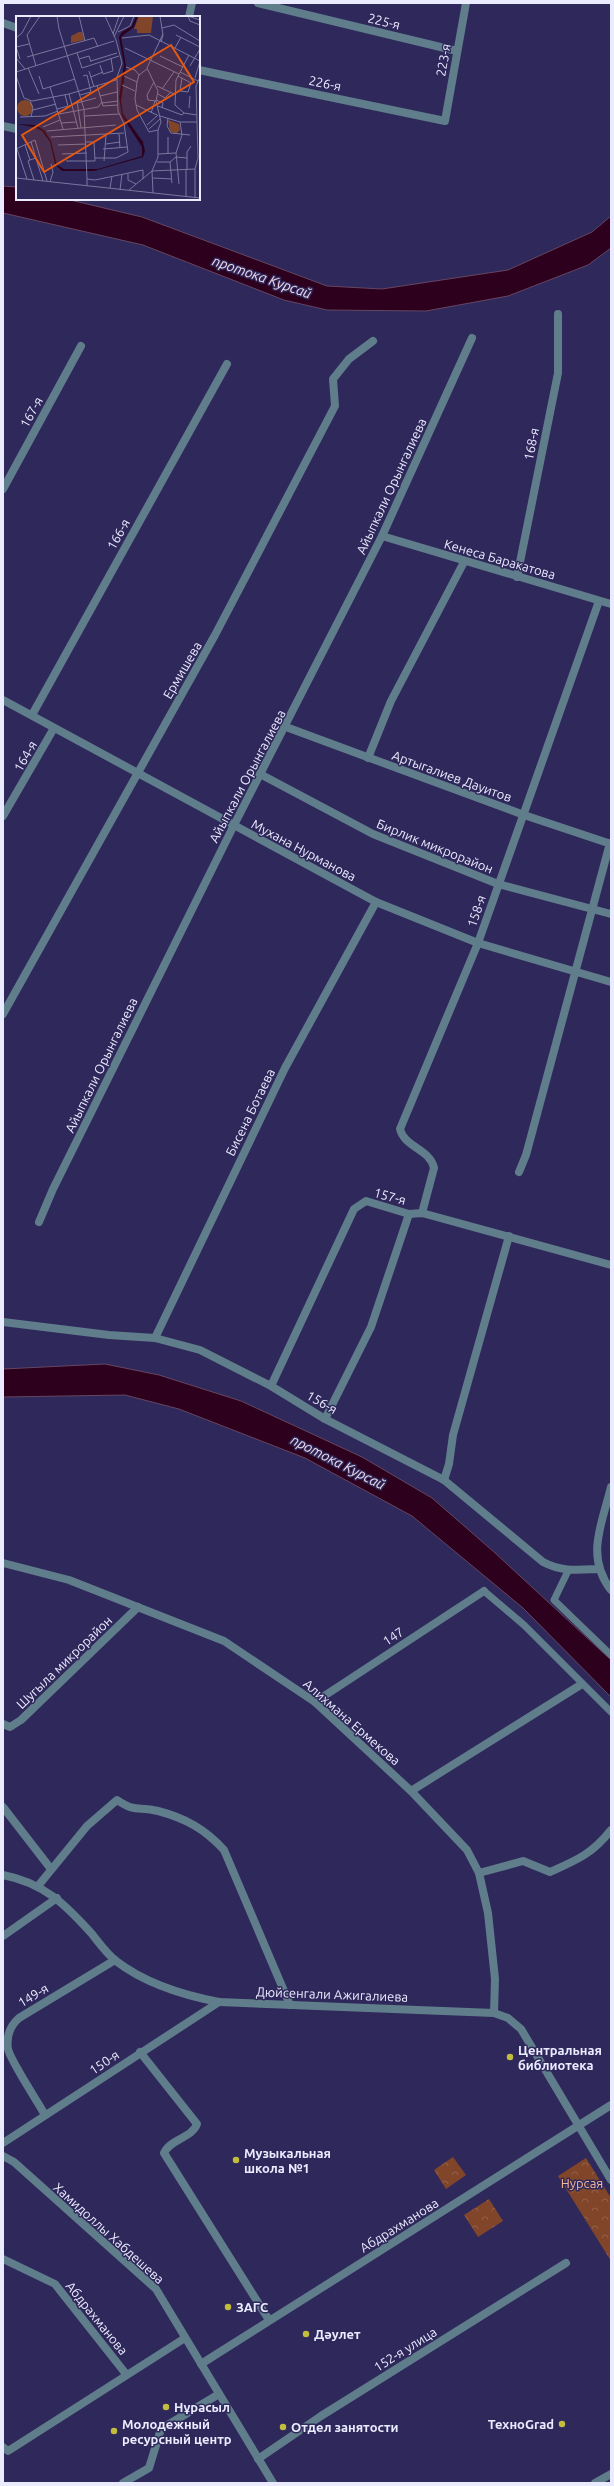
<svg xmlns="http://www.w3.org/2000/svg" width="614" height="2486" font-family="Ubuntu,sans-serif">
<defs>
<pattern id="park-crowns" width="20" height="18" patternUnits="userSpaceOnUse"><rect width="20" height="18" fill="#814629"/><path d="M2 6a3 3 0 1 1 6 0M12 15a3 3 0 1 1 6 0" fill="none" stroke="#936149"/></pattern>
</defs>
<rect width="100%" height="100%" fill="#2f285b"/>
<g fill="url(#park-crowns)">
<path d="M453,2157L466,2175L446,2189L434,2170Z"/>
<path d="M586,2158L611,2198V2261L558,2176Z"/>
<path d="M489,2199L503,2221L478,2237L464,2215Z"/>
</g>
<g fill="#2d001d" stroke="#664661">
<path d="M3,186L17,187V199H66L142,217L327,286L382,289L508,270L592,232L611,216V248L588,265L508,296L426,311L327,310L284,300L143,245L3,213Z"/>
<path d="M105,1364L159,1375L241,1401L362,1457L432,1498L494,1552L611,1660V1697L523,1608L412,1516L305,1458L179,1409L125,1395L3,1397V1369Z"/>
</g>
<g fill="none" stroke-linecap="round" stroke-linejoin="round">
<g stroke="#5f7d8a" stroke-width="7">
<path d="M568,1571L554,1600L611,1655"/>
<path d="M484,1591L524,1625L611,1712"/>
</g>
<g stroke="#5f7d8a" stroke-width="8">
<path d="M258,3L457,51"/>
<path d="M189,17L192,3"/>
<path d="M3,23L17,28"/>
<path d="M199,70L445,121L466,3"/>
<path d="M3,126L17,129"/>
<path d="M3,489L81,346"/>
<path d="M382,536L611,604"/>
<path d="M517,577L558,373V314"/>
<path d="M3,700L376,902L478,943L611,982"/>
<path d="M32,715L227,364"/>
<path d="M286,727L524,815L611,844"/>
<path d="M368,758L391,701L464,562"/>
<path d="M260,774L373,834L498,884L611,914"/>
<path d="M3,816L54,728"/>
<path d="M3,1014L215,635L335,406L333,379L349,359L373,341"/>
<path d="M519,1172L526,1155L610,843"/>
<path d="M422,1213L434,1168C430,1149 404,1147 400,1129L478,943L599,601"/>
<path d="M39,1222L53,1189L234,825L382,536L472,338"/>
<path d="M3,1322L109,1335L155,1338L200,1350L271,1386L325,1419L444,1480L543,1562C562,1572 577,1570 598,1569"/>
<path d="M155,1338L285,1068L376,902"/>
<path d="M271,1386L354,1209L366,1201L409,1214L422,1213L611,1265"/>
<path d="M325,1419L371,1327L409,1214"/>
<path d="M444,1480L449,1464L453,1435L509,1236"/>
<path d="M611,1487C602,1524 585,1556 611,1590"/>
<path d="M3,1563L69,1580L224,1641L315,1702L411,1791L467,1850L479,1873L488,1913L495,1979L494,2013"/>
<path d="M315,1702L484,1591"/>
<path d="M3,1724L10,1727L21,1720L138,1607"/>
<path d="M411,1791L582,1684"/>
<path d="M3,1807L51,1869"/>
<path d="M479,1873L523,1861L550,1872C577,1860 592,1854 611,1830"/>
<path d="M3,1875C44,1883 65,1904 92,1934C99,1943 107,1954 116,1961C146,1984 182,1995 219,2002L494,2013L508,2018L521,2029L611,2180"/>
<path d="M38,1886L87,1826L117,1800C136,1813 138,1806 158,1811C185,1818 205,1829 224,1850L290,2005"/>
<path d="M3,1936L57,1898"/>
<path d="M140,2052L197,2124C192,2138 170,2139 164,2153L269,2320"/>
<path d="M45,2115C38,2102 10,2060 8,2049C6,2036 10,2026 19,2018L115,1960"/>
<path d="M3,2143L219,2002"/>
<path d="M3,2156L14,2162L156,2289L273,2483"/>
<path d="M3,2259L55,2284L126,2374"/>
<path d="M201,2364L611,2105"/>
<path d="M3,2447L8,2451L185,2338"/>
<path d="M258,2459L321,2416L566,2263"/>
<path d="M123,2483L149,2468L161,2429L219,2394"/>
</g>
<path stroke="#5f7d8a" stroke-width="8" d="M595,2483L611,2474"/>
</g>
<g fill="#c3bd3e" stroke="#2f285b" stroke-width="1.5">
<circle cx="510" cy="2057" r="4"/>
<circle cx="236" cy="2160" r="4"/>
<circle cx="228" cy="2307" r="4"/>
<circle cx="306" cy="2334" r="4"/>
<circle cx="166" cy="2407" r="4"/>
<circle cx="562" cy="2424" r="4"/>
<circle cx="283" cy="2427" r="4"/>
<circle cx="114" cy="2431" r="4"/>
</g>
<g text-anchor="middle" stroke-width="3" stroke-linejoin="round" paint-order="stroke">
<g font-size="13" fill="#ebebff" stroke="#2f285b">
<text transform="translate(384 21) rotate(14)" y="5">225-я</text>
<text transform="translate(443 60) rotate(-80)" y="5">223-я</text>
<text transform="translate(325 83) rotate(12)" y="5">226-я</text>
<text transform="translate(31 412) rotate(-61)" y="5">167-я</text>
<text transform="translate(531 444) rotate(-79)" y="5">168-я</text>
<text transform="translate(391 486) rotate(-65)" y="5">Айыпкали Орынгалиева</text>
<text transform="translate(118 534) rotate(-61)" y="5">166-я</text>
<text transform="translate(500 559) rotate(16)" y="5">Кенеса Баракатова</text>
<text transform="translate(182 670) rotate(-60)" y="5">Ермишева</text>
<text transform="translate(25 756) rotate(-60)" y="5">164-я</text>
<text transform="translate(247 776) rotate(-62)" y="5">Айыпкали Орынгалиева</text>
<text transform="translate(452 776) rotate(20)" y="5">Артыгалиев Дауитов</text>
<text transform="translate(435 846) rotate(22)" y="5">Бирлик микрорайон</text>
<text transform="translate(304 850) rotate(28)" y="5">Мухана Нурманова</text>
<text transform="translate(476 911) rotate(-71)" y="5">158-я</text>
<text transform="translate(101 1065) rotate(-64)" y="5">Айыпкали Орынгалиева</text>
<text transform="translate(250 1112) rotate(-64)" y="5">Бисена Ботаева</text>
<text transform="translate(390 1196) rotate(15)" y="5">157-я</text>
<text transform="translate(322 1402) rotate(30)" y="5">156-я</text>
<text transform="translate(393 1636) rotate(-33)" y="5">147</text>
<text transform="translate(64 1662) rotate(-44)" y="5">Шугыла микрорайон</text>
<text transform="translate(352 1722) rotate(41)" y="5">Алихмана Ермекова</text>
<text transform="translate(332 1994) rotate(2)" y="5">Дюйсенгали Ажигалиева</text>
<text transform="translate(33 1995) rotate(-31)" y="5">149-я</text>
<text transform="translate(104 2062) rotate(-34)" y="5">150-я</text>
<text transform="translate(399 2225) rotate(-32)" y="5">Абдрахманова</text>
<text transform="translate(109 2233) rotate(42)" y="5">Хамидоллы Хабдешева</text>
<text transform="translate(97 2318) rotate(51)" y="5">Абдрахманова</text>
<text transform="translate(405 2349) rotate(-32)" y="5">152-я улица</text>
</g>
<g font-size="13" font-weight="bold" fill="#ebebff" stroke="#2f285b" text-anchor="start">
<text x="518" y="2055">Центральная<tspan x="518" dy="15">библиотека</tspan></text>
<text x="244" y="2158">Музыкальная<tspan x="244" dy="15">школа №1</tspan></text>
<text x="236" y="2312">ЗАГС</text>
<text x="314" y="2339">Дәулет</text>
<text x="174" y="2412">Нұрасыл</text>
<text x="122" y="2429">Молодежный<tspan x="122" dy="15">ресурсный центр</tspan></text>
<text x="554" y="2429" text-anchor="end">ТехноGrad</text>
<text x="291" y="2432">Отдел занятости</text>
</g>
<g font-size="13" fill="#f5b89c" stroke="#2f285b">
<text x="582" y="2188">Нурсая</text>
</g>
<g font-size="14" font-style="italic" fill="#f1dce7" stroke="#2f285b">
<text transform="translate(262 277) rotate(19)" y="5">протока Курсай</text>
<text transform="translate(338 1462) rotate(27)" y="5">протока Курсай</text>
</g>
</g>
<g transform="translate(16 16)">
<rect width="184" height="184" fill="#2f285b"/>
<path d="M1 92a8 8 0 1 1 16 0a8 8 0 1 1-16 0ZM152,104L163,108L164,114L160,118L154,115Z" fill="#814629"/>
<path d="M63,16H66L68,24L55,27V20Z" fill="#814629"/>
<path d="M123,0H137L135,17H121V13H118Z" fill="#814629"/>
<path d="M120,0H122L118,11L105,21L110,50L105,85L107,98L127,126L129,135L127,141L78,155H46L39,148L34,126L26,115L18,111L0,108L19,109L28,114L35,125L41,149L48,153H82L126,140V131L106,100L103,81L108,49L103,21L106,16L116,10Z" fill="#2d001d"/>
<path fill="none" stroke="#7a769d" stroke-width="1" d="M41,0L43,13L68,93L71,163M63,0L69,25M144,0L147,19L145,26M172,0L174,5L184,9M172,0L184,4M146,12L158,9L184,25M102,16L114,10L118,0M97,18L103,0M160,19L184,31M98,21L108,0M0,22L6,17L15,0M106,22L133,19L184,45M0,31L13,28M0,31L4,43M109,32L163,58M159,32L165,21M61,37L66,52L103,40M144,40L167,51M11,41L78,22L82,31M0,42L9,53M63,43L73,40L75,46M75,45L101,37M84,49L87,58L97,55L95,42M20,50L11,19L24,0M174,50L184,33M110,51L119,54L123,59M12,52L23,78M131,53L123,59L121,66L119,83L121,94L133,116L142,114M73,55L78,71M0,56L98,25M164,56L182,65M0,60L8,82L16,85L53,78L100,64L106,47L100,24L89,0M23,60L27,73L59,63M108,60L121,66M162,60L175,67L172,76L164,75L166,62M75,61L87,56M179,62L184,45M138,66L131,79L132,84L140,85M81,69L87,90L102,89M106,69L119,75M141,70L158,78M34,71L47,113M146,73L158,56M53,78L62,112M142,78L149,82L154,77M64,79L75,76L71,59L67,60M84,80L101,76M140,84L147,87L146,92M14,85L17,92L15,101M61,85L65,112M86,87L102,85M57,88L80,82M120,89L141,99M159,89L160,64L173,39M159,89L168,97L181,99M142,90L166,99L168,97M173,92L174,80M41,93L52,90L49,79M17,94L40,88M135,97L139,85M43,98L82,91L86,86M69,100L103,98M144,100L164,106H181M4,101L29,100L42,95M152,102L151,110L155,117L174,119M45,107L60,106M131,109L142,99M27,111L44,104M133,113L144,103M31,115L100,109M103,118L104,132M35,121L108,117M152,121V138M15,126L27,165M90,128L104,126M9,129L14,144L20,142M42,129L70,128M0,133L19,124L31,165M1,133L11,163M87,133L111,131M46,138L71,137M142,138L160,137M79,142H100L112,136L108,108L102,95L101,63M14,144L12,145L18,164M50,145H79L78,126H70M88,145L90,119M141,146H154L160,141L171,142M154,146L156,167M170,154V181M171,154V136L175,130M112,158V164L120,168M0,162L184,182M137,162L156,163M34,166L37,156L35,148M163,168L160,137L166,119L164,106M71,170V163L79,164L127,154V163M94,172L96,160M104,174L106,158M113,174L136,155L142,141V114L145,106L140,85L142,75L131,52L147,18M137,177L136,155L179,153M179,181V153L182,142L180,70L184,61"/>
<path fill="#e8590c" fill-opacity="0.15" stroke="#e8590c" stroke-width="2" d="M155,29L178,66L28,156L6,119Z"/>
<rect width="184" height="184" fill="none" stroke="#ebebff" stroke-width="2"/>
</g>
<rect width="614" height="2486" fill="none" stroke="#ebebff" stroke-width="8"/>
</svg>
